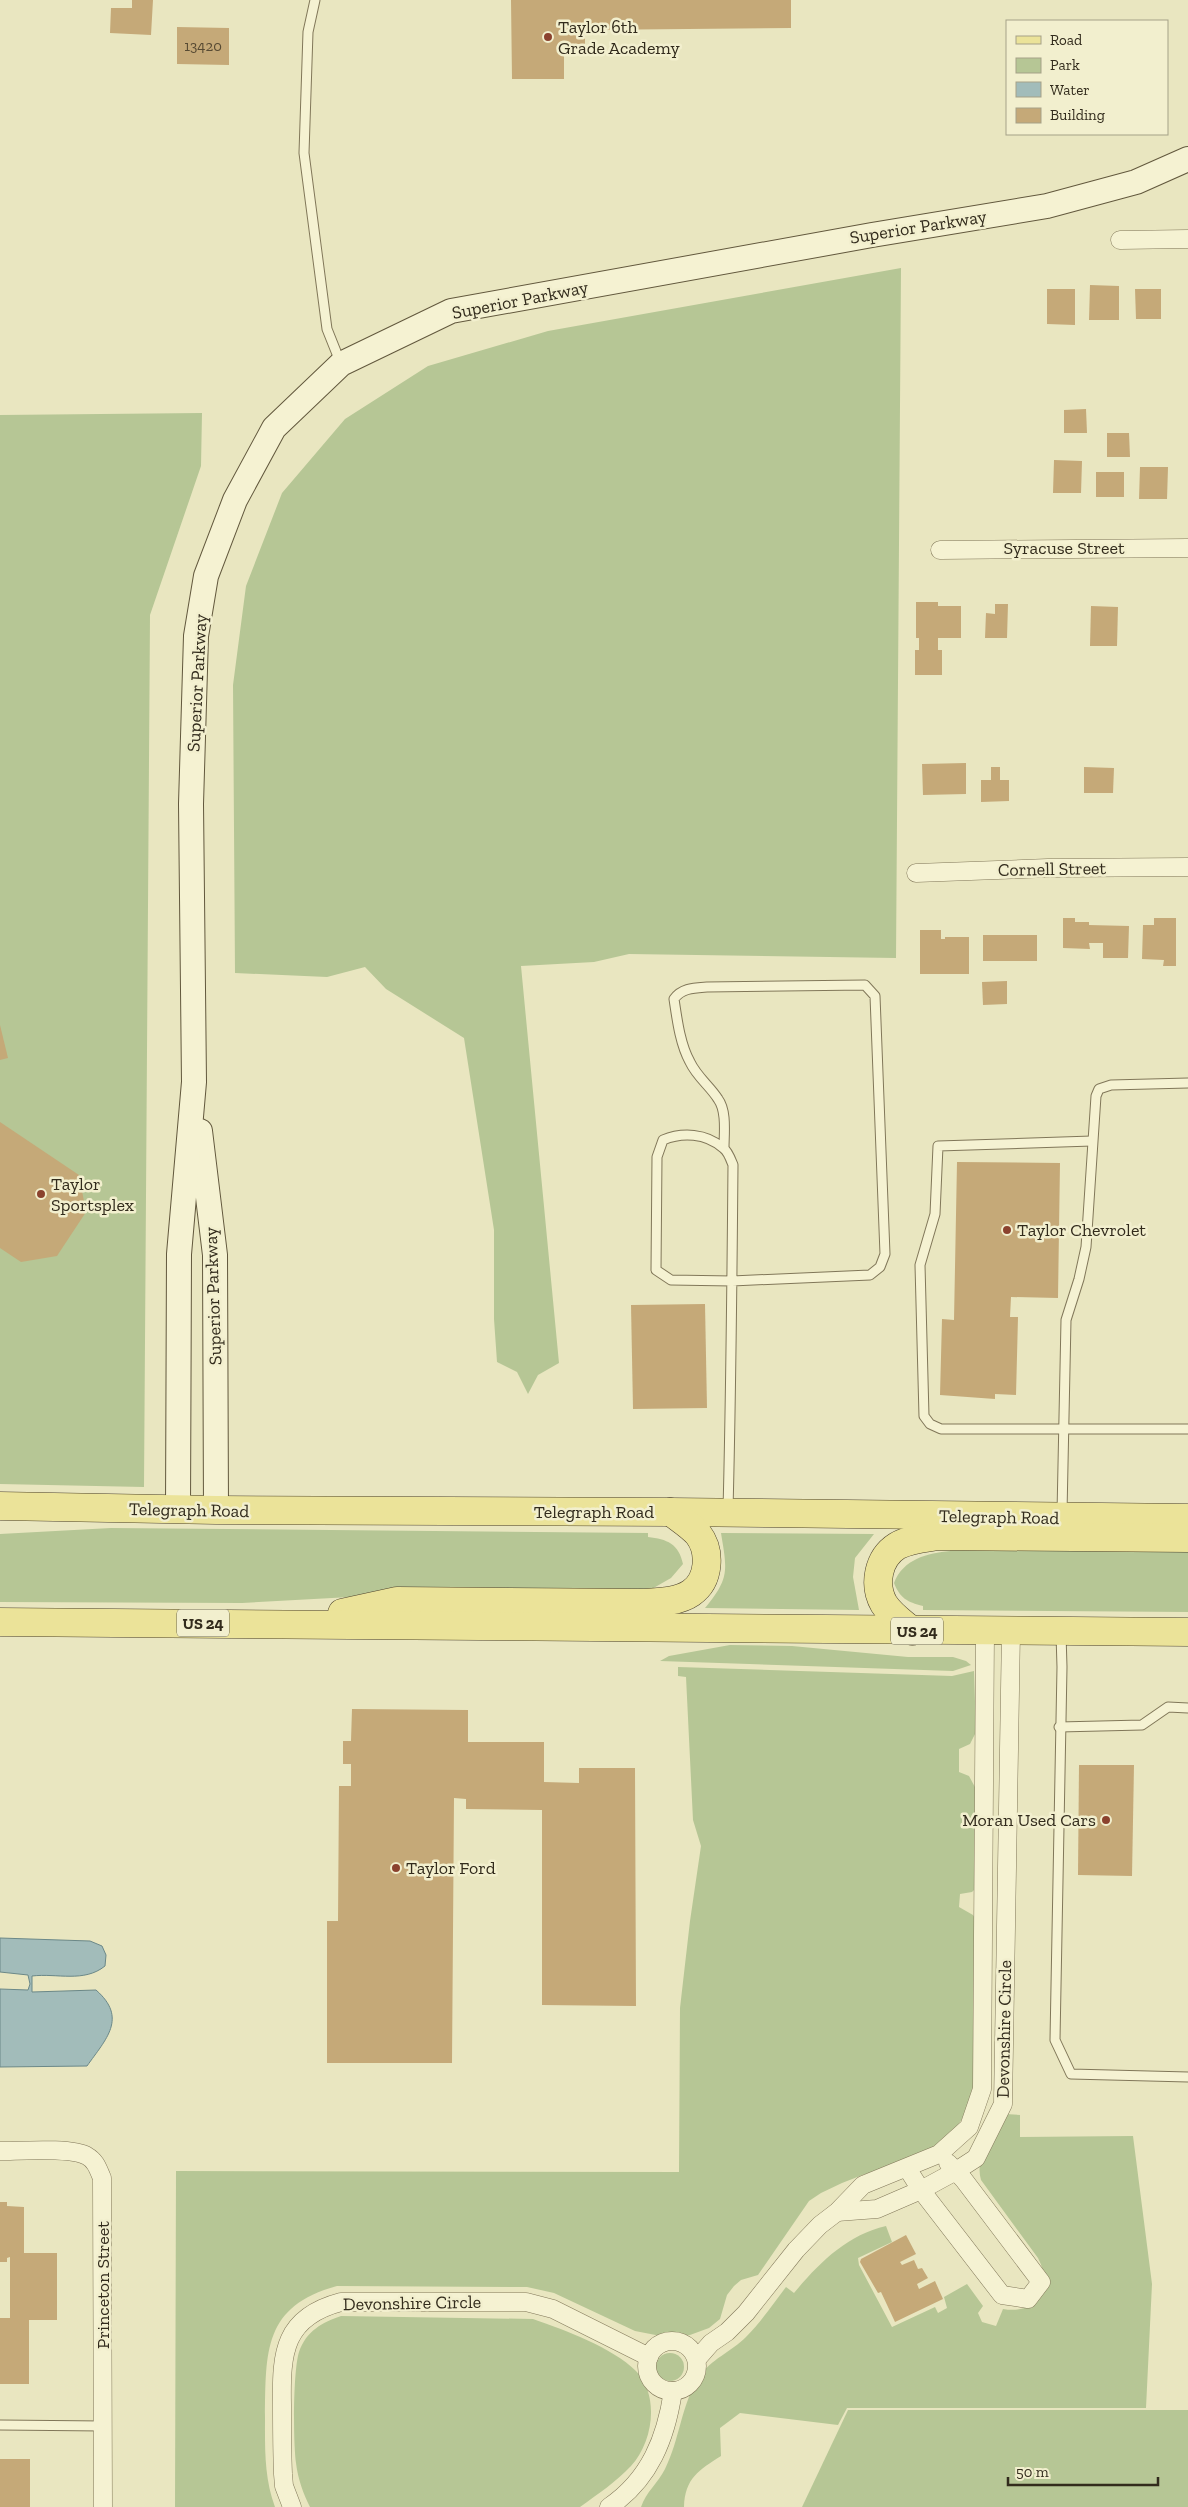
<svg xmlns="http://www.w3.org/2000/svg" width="1188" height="2507" font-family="'Zilla Slab',serif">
<rect width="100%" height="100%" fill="#e9e6c0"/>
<g fill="#b6c695">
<path d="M901,268L896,958L629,954L594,962L521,966L559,1363L538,1375L528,1394L517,1372L497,1362L494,1319V1230L464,1038L386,989L365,967L327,977L235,973L233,685L246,586L282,493L345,419L428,366L548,331Z"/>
<path d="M202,413L201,466L150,615L144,1487L0,1484V415Z"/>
<path d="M111,1528L648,1533V1537C667,1539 679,1544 683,1564L671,1578L650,1590L369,1596L242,1603L0,1602V1534Z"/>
<path d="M721,1533L874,1534L855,1558L853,1577L859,1610L705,1608C730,1578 727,1570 721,1533Z"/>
<path d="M949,1546L1188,1548V1612L923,1610V1606C907,1602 900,1598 894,1583C903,1559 928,1553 950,1551Z"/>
<path d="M730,1645L792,1646L908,1657H953L966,1661L971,1665L953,1671L660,1661L669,1656Z"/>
<path d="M678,1667L952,1676L974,1671L976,1732L970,1744L959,1749V1772L969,1776L976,1789V1888L972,1892L960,1894L959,1907L973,1915L977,1922L975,2084L966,2113L952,2134L933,2151L894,2168L865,2174L842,2183L821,2193L809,2201L758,2275L741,2280L734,2286L727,2295L720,2319L709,2328L690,2335L671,2338L635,2331L554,2293L527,2287L337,2286C263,2306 266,2352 265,2417C265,2448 264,2477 275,2507H175L176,2171L679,2172L680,2008L690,1921L701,1846L693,1820L686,1677L678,1676Z"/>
<path d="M1005,2114L1020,2115V2137L1133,2136L1152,2284L1146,2408H847L838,2425L740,2413L720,2428L721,2456C699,2470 685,2478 684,2507H641C646,2492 658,2483 665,2469C680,2439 681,2405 699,2377C711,2359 731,2352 746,2337C761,2322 773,2304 786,2287L794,2293C819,2263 847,2235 886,2226L892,2242L858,2258L859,2265L892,2327L935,2307L938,2313L947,2308L944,2297L967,2284L983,2306L978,2313L982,2322L996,2326L1003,2309C1038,2315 1054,2288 1038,2258L981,2180C974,2157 994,2134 1005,2114Z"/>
<path d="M341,2316L533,2319C565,2330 613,2348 636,2371C660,2396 653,2442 631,2466C616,2482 598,2494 580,2507H310C303,2493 298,2479 296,2463C293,2442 293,2371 299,2352C306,2331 323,2322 341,2316Z"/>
<circle cx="670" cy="2367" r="14"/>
<path d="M848,2410H1188V2507H802Z"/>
</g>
<path fill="#a2bcba" stroke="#6b8888" d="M0,1938L90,1941L102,1946L106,1955L105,1966C84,1983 57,1973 32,1976V1992L96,1990C128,2018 106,2039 87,2066L0,2067V1989L28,1990L30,1984L28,1975L0,1972Z"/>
<g fill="#c5a978">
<path d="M132,0H153L151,35L110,33L111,8H132Z"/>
<path d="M511,0H791V28L585,30V44H564V79H512Z"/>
<path d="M177,27L229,28V65L177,64Z"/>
<path d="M1090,285L1119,286V320H1089Z"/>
<path d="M1047,289H1075V325L1047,324Z"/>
<path d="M1135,289H1161V319H1136Z"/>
<path d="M1086,409L1087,433H1064V410Z"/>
<path d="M1107,433H1129L1130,457H1107Z"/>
<path d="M1054,460L1082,461L1081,493H1053Z"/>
<path d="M1140,467H1168L1167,499H1139Z"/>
<rect x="1096" y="472" width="28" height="25"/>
<path d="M916,602H938V606H961V638H938V650H942V675H915V650H919V638H916Z"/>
<path d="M995,604H1008L1007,638H985L986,613L995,614Z"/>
<path d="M1091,606L1118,607L1117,646H1090Z"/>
<path d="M966,763V794L923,795L922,764Z"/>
<path d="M991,767H1000V780H1009V801L981,802V780H991Z"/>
<path d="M1084,767L1114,768L1113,793H1084Z"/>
<path d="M1063,918H1075V922H1089V925L1129,926L1128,958H1103V943H1089L1090,949L1063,948Z"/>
<path d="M1154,918H1176V966H1163L1164,960L1142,959L1143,925H1154Z"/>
<path d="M920,930H941V939H945V937H969V974H920Z"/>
<rect x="983" y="935" width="54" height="26"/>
<path d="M1007,981V1004L983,1005L982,982Z"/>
<path d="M0,1025L8,1058L0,1060Z"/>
<path d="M0,1122L79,1175L86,1212L57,1256L21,1262L0,1248Z"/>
<path d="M957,1162L1060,1163L1058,1298L1011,1297L1010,1317H1018L1016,1395L995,1394V1399L940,1395L942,1319L954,1320Z"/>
<path d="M705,1304L707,1408L633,1409L631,1305Z"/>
<path d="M352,1709L468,1710V1742H544V1782L579,1783V1768H635L636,2006L542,2005V1810L466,1809V1799L454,1798L452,2063H327V1921H338L339,1786H351V1764H343V1741H351Z"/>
<path d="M1079,1765H1134L1132,1876L1078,1875Z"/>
<path d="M0,2202H7V2206L24,2207V2253H57V2320H29V2384H0V2318H10V2257L7,2258V2262H0Z"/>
<path d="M906,2235L916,2254L900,2262L902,2265L914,2260L918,2269L922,2268L928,2278L917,2284L919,2289L935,2281L943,2299L895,2322L881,2292L878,2293L860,2262L861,2259Z"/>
<rect x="0" y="2459" width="30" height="48"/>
</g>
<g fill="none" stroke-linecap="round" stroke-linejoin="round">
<defs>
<g id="service">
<path d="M315,0L308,32L304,153L327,329L341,364"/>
<path d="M1092,1141L938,1146L935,1214L920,1265L924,1416L930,1424L941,1429H1188"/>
<path d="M724,1148C724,1134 727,1111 718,1099C710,1086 697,1077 690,1062C680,1044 677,1019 674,999C682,988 694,988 707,987L865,985L875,996L885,1254L880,1267L870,1275L732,1281L671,1280L656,1270L657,1157L663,1140C682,1132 706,1133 723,1148C728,1151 731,1160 733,1165C732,1280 731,1395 728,1510"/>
<path d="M1062,1513L1066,1320L1079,1279L1086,1247L1096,1096L1099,1089L1111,1085L1188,1083"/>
<path d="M1061,1634L1062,1667L1055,2040L1071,2074L1188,2077"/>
<path d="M1059,1727L1142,1725L1168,1707L1188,1708"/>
<path d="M0,2425L103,2426"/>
</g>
<g id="minor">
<path d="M1120,240L1188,239"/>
<path d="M940,550L1188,548"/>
<path d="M916,873L1048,868L1188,867"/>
<path d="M0,2151C19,2151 72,2147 87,2156C96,2161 98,2169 102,2178L103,2507"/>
<path d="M907,2168L921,2190L1002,2295L1028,2299L1041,2282L964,2180L948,2163"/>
<path d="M837,2212L877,2209L921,2190L956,2171L976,2158L1003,2104L1011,1631"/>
<circle cx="672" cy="2366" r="25"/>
<path d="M697,2359L711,2343L727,2332L746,2313L796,2250L820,2225L837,2212L863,2185L939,2154L969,2127L982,2089L985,1631"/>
<path d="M292,2507L284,2486L283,2474C282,2450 282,2427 282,2404C281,2352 284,2317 341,2302H526L553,2309L649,2357"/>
<path d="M609,2507C650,2479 666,2438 673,2391"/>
</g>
<g id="secondary">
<path d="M200,1131L215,1255L216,1510"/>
<path d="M178,1510L179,1254L194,1082L191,804L196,636L206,576L235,500L274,428L341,364L451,311L872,235L1047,206L1136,182L1188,159"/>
</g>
<g id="primary">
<path d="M0,1506L216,1510L671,1512L1188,1518"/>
<path d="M342,1613L397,1601L643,1603C658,1602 678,1602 691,1593C710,1580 711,1551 698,1534C691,1526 680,1519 671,1512"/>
<path d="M0,1622L1188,1632"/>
<path d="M912,1631C903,1623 891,1615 884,1604C873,1585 878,1558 897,1546C909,1539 925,1538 938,1536L1188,1538"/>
</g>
</defs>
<use href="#service" stroke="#817759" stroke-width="11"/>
<use href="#minor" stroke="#817759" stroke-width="19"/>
<use href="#secondary" stroke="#62583d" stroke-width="26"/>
<use href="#primary" stroke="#4f442d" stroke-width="29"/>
<use href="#service" stroke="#f5f2d2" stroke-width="9"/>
<use href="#minor" stroke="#f5f2d2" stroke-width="18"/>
<use href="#secondary" stroke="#f5f2d2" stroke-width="24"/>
<use href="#primary" stroke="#ebe399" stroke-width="28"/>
</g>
<g fill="#8b422e" stroke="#f2efce" stroke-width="2">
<circle cx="548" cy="37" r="5"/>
<circle cx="41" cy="1194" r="5"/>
<circle cx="1007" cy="1230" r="5"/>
<circle cx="1106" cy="1820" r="5"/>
<circle cx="396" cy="1868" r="5"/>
</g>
<g text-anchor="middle" stroke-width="5" stroke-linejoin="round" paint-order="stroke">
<g font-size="15" fill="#574a33">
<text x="203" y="51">13420</text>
</g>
<g fill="#f2efce" stroke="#6c6651" stroke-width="1">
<rect x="177" y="1609.5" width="52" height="27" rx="4"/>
<rect x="891" y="1617.5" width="52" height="27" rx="4"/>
</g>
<g font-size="16" font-weight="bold" fill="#322b1c">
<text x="203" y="1629">US 24</text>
<text x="917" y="1637">US 24</text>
</g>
<g font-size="18" fill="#322b1c" stroke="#f2efce" text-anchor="start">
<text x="558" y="33">Taylor 6th<tspan x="558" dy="21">Grade Academy</tspan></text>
<text x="51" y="1190">Taylor<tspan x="51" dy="21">Sportsplex</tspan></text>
<text x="1017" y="1236">Taylor Chevrolet</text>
<text x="1096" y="1826" text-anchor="end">Moran Used Cars</text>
<text x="406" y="1874">Taylor Ford</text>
</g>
<g font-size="18" fill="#322b1c" stroke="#f2efce">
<text transform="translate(918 227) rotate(-9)" y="6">Superior Parkway</text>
<text transform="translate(520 300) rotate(-11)" y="6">Superior Parkway</text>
<text x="1064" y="554">Syracuse Street</text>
<text transform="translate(197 683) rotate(-87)" y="6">Superior Parkway</text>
<text transform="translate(1052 869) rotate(-1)" y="6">Cornell Street</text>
<text transform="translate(213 1296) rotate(-92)" y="6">Superior Parkway</text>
<text transform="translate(189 1510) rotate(1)" y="6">Telegraph Road</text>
<text x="594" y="1518">Telegraph Road</text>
<text transform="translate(999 1517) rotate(1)" y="6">Telegraph Road</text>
<text transform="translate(1004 2029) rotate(-89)" y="6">Devonshire Circle</text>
<text transform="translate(103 2285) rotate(-90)" y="6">Princeton Street</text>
<text transform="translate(412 2303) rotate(-1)" y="6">Devonshire Circle</text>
</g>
</g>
<rect x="1006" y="20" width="162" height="115" fill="#f2efce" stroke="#a5a187"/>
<rect x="1016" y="36" width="25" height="8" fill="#ebe399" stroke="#a5a187"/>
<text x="1050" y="45" font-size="15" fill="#322b1c">Road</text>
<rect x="1016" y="58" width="25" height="15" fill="#b6c695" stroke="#a5a187"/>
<text x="1050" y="70" font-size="15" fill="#322b1c">Park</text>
<rect x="1016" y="82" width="25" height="15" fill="#a2bcba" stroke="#a5a187"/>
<text x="1050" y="95" font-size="15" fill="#322b1c">Water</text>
<rect x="1016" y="108" width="25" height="15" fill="#c5a978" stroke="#a5a187"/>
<text x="1050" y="120" font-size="15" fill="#322b1c">Building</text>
<path d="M1008 2477v8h150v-8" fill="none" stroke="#322b1c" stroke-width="2.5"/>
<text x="1016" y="2477" font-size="15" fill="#322b1c" stroke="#f2efce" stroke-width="4" paint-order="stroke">50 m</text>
</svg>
